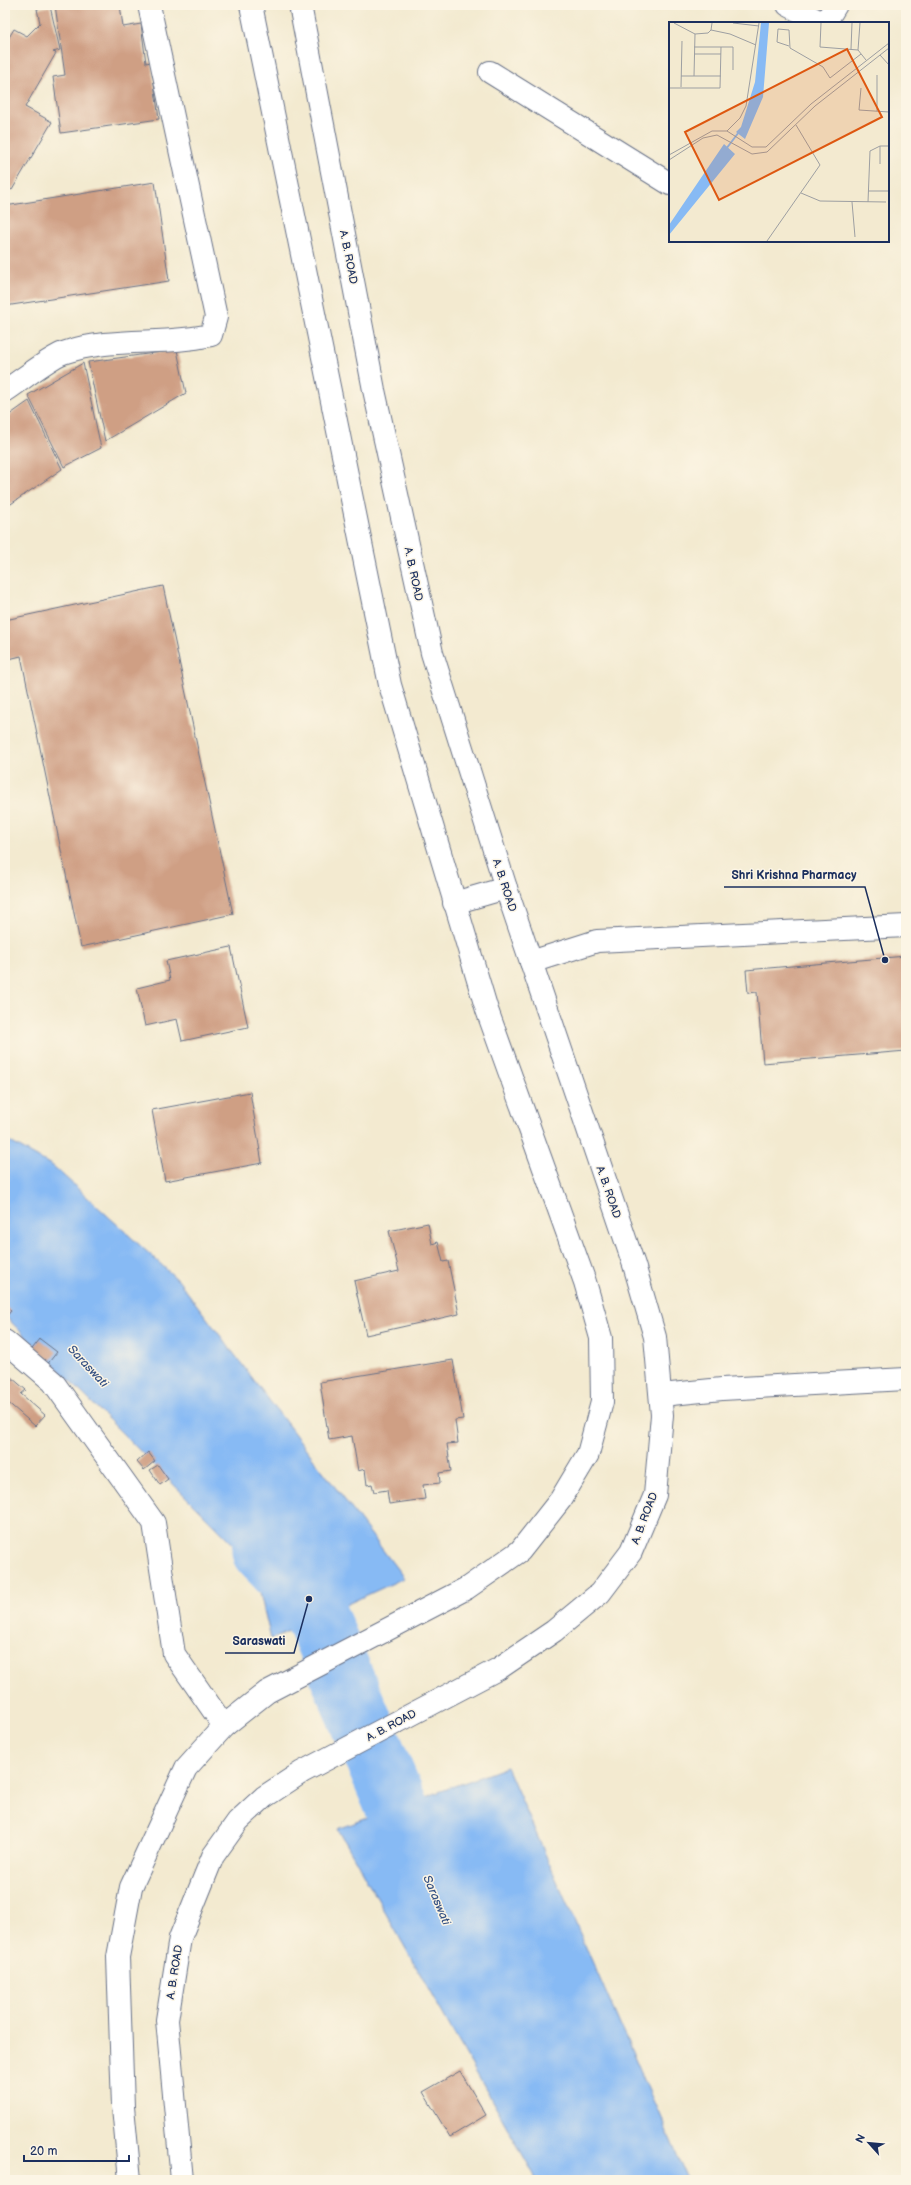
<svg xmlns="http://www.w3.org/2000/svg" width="911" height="2185" font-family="'Balsamiq Sans',sans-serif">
<rect width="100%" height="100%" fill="#fcf5e5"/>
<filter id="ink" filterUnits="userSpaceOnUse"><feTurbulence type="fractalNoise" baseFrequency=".025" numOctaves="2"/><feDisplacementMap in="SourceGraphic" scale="8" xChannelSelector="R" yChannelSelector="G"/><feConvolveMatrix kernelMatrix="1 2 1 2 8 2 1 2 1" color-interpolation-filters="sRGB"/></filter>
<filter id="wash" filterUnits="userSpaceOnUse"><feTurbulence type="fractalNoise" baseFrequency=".012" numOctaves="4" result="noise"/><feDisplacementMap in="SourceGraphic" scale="16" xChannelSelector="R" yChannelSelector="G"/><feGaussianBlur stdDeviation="0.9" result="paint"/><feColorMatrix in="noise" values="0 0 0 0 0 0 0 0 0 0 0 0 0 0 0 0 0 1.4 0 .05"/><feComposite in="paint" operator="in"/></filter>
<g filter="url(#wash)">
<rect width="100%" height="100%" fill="#f3ead0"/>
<g fill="#87baf4" stroke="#5174a9">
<path d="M5,1139L53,1166L178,1280L404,1578L271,1639L253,1564L5,1316Z"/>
<path d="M507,1767L688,2180H537L338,1829Z"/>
</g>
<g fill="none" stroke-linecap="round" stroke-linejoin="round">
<path stroke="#87baf4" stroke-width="63" d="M263,1551L309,1599L431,1888"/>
</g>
<g id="blocks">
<g fill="#cf9f84">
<path d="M55,5H120L123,27L141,24L146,63L151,62L159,119L61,133L53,77L65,75Z"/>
<path d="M50,6L60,50L53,52L56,53L25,107L52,122L12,190L5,186V44L14,29L27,36L40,23L37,9Z"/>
<path d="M155,182L169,281L5,306V206Z"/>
<path d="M177,350L186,393L105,441L88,362Z"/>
<path d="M83,363L101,448L64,467L28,395Z"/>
<path d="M29,401L62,469L5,508V418Z"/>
<path d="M163,586L233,914L81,947L21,656L5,660V620Z"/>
<path d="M231,947L248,1027L182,1041L177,1019L145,1026L137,988L170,980L166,961Z"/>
<path d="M906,956V1051L763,1063L757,992L748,993L746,970Z"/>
<path d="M250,1092L262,1163L165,1181L152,1110Z"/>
<path d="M428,1223L432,1244L438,1242L443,1262L448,1261L459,1314L366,1335L354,1281L399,1271L389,1231Z"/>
<path d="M5,1305L11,1311L5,1318Z"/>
<path d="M40,1339L57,1352L46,1366L29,1353Z"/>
<path d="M453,1360L463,1419L455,1420L458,1443L447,1444L451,1471L439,1473L440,1483L423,1485L425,1499L389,1504L387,1490L374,1492L372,1484L367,1485L365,1469L358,1471L352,1436L329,1440L320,1382Z"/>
<path d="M11,1377L26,1390L21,1394L45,1415L35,1426L5,1400V1384Z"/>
<path d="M148,1452L155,1461L144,1470L137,1462Z"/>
<path d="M158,1465L168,1479L160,1485L150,1470Z"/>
<path d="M460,2071L486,2115L450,2137L423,2092Z"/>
</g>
</g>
</g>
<g filter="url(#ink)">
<use href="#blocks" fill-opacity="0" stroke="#677086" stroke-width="1"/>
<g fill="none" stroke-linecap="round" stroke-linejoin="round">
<defs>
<g id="minor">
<path d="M788,5L822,23"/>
<path d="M825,23L836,5"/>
<path d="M490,72L670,184"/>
<path d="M5,391C19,382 49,358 63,353C111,336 163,346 211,335L216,317L149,5"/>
<path d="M531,962L597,941L906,926"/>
<path d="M5,1341L53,1382L154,1523L174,1654L224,1726"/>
<path d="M661,1395L722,1389L906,1379"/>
</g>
<g id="major">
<path d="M454,903L506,888"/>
<path d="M130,2180L123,2107L118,1957L131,1887L186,1768L224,1726L267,1692L467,1588L520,1551L561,1499L588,1454L602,1402L601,1338L585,1282L487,1010L390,685L251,5"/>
<path d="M182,2180L167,2020L180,1938L213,1856L238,1821L264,1797L302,1772L498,1669L554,1631L600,1593L631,1552L655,1495L662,1415L655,1337L634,1265L506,888L432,653L374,390L300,5"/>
</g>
</defs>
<use href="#minor" stroke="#677086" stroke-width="24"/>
<use href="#major" stroke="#677086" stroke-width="24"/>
<use href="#minor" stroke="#fff" stroke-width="22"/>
<use href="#major" stroke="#fff" stroke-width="22"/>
</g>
</g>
<g text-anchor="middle" stroke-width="3" stroke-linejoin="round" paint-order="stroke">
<g font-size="11" fill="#1b2f5e" stroke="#fcf5e5">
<text transform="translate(349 257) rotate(79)" y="4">A. B. ROAD</text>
<text transform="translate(414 574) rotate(78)" y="4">A. B. ROAD</text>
<text transform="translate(505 885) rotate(72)" y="4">A. B. ROAD</text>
<text transform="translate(609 1192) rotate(71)" y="4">A. B. ROAD</text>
<text transform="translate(644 1518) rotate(-69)" y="4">A. B. ROAD</text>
<text transform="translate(391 1725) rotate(-28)" y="4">A. B. ROAD</text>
<text transform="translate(174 1972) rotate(-81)" y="4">A. B. ROAD</text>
</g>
<g font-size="12" font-style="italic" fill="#365284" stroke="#fcf5e5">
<text transform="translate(88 1366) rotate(47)" y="4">Saraswati</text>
<text transform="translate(437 1900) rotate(67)" y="4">Saraswati</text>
</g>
</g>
<g transform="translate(669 22)">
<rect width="220" height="220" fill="#f3ead0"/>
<path d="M92,1H100L94,75L76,117L67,110L72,105L86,60ZM55,122L66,132L0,213V203Z" fill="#87baf4"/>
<path fill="none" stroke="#87baf4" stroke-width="2" d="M54,131L73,106"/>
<path fill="none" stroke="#9d9fa2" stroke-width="1" d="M5,1L26,12L39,11L42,8L43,1M64,1L90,4M152,1L151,25L189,28M191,1L189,28L197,38M42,8L61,12L87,23M120,24L108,20L109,7L120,8L121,26L154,45L161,56L192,32M25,25H64V48M182,27L183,1M25,32H52M211,33L220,43M12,54H52M25,54L26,12M12,65L13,19M0,66H51L52,25M192,66L190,88L220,90M208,89V53M58,109L71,96L77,84L90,1M0,133L43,109H58L83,125H97L142,82L220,21M0,138L34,116L48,113L83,132L98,130L146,84L220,26M211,142V124M199,169H220M132,171L151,179L217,180M183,180L186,215M199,180L201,129L211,124H220M98,219L151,143L127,103"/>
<path fill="#de5710" fill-opacity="0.15" stroke="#de5710" stroke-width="2" d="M178,27L213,95L50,178L16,110Z"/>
<rect width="220" height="220" fill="none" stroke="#1b2f5e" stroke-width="2"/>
</g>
<path fill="none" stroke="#1b2f5e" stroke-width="1.5" d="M885 960L865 887H724M309 1599L294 1653H225"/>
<g fill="#1b2f5e" stroke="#fcf5e5" stroke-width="1.5">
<circle cx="885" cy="960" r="4"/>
<circle cx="309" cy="1599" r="4"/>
</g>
<g font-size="12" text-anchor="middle" font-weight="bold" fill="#1b2f5e" stroke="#fcf5e5" stroke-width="3" stroke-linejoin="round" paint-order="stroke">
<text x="794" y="879">Shri Krishna Pharmacy</text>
<text x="259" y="1645">Saraswati</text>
</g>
<rect width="911" height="2185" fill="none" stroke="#fcf5e5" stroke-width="20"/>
<g transform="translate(869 2143) rotate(297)" stroke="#fcf5e5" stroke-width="3" paint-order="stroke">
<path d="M0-3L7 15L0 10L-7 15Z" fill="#1b2f5e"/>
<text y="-6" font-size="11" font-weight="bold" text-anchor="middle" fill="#1b2f5e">N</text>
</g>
<path d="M24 2155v6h105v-6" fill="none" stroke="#1b2f5e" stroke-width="2"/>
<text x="30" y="2155" font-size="12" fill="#1b2f5e" stroke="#fcf5e5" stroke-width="3" paint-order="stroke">20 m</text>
</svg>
